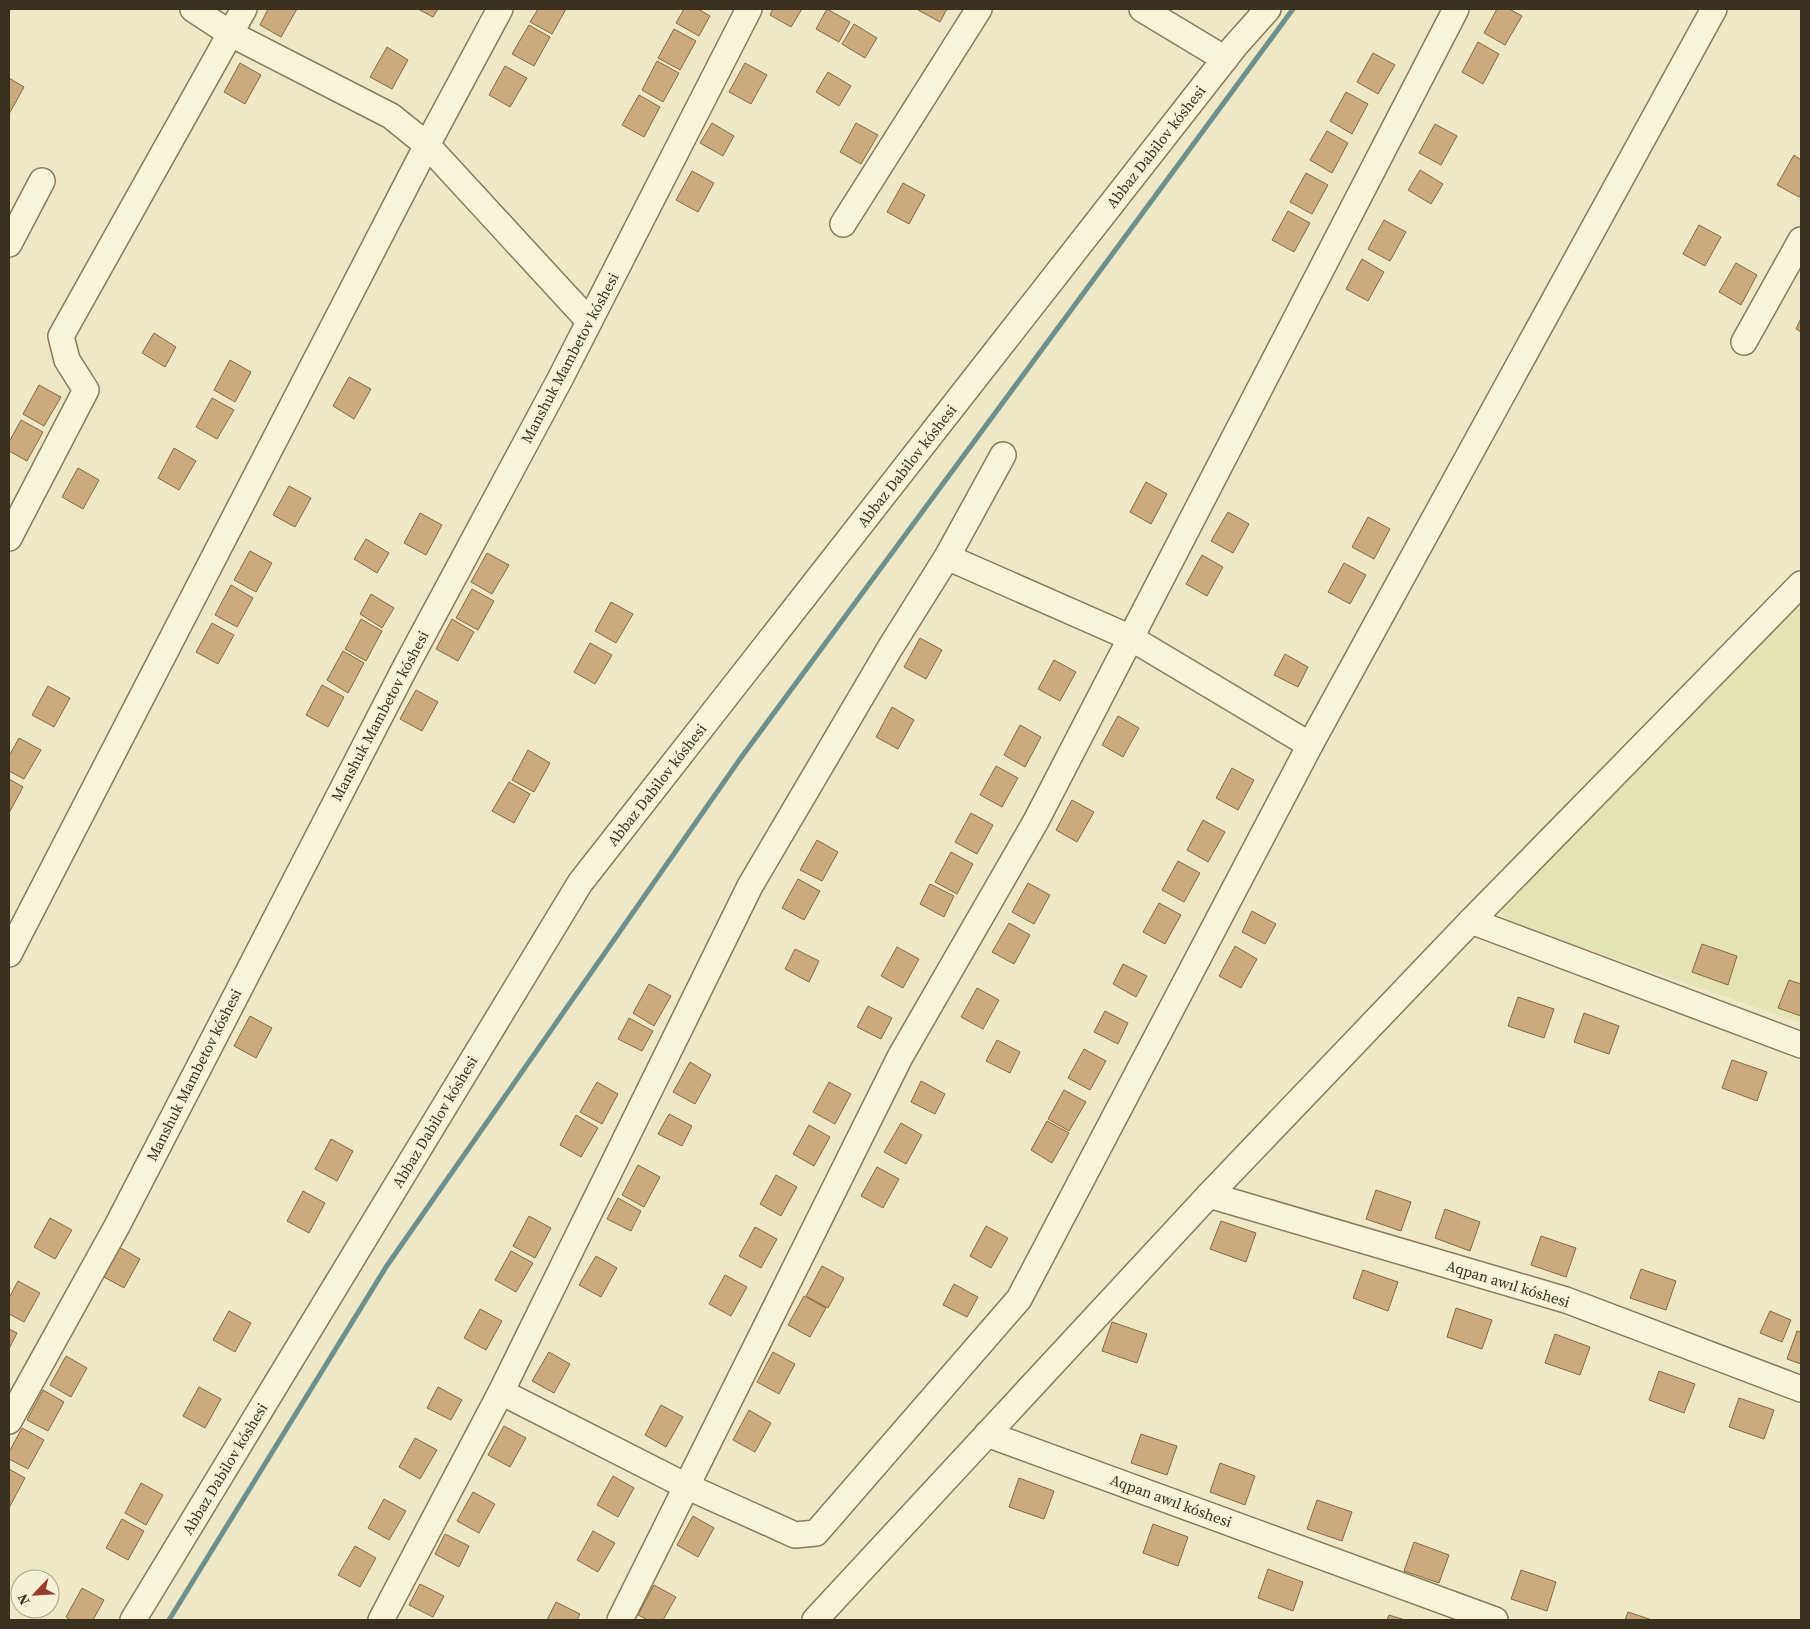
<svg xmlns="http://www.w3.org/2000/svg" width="1810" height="1629" font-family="'Source Serif 4',serif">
<rect width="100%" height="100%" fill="#eee8c6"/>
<path fill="#e3e3b4" d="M1801,601V1023L1509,922L1497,909Z"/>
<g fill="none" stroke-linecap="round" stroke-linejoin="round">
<path stroke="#6e908d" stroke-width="5" d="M169,1620L386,1267L740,759L1293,9"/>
</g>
<g fill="#cbaa7d" stroke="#886942">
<path d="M268,9H297L281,37L260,25Z"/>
<path d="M418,9H438L433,17Z"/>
<path d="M538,9H566L552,34L530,22Z"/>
<path d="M684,9H698L710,16L699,36L676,23Z"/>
<path d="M773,9H802L791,27L770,15Z"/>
<path d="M827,9L850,22L839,42L816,29Z"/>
<path d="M918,9H947L940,22L918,10Z"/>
<path d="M1497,9H1509L1522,16L1505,45L1484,33Z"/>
<path d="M854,24L877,38L865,58L842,44Z"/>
<path d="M529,25L550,37L534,66L512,54Z"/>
<path d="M674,29L696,41L680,70L658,58Z"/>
<path d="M1478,42L1499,54L1483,84L1462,72Z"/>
<path d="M387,47L408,60L392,89L370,77Z"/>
<path d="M1373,53L1395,65L1378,94L1357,82Z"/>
<path d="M657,61L679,73L663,102L642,90Z"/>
<path d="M240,63L261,75L245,104L224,92Z"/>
<path d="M745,63L767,75L751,104L729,92Z"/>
<path d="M505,66L527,78L510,107L489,95Z"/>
<path d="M828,72L851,86L839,106L816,92Z"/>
<path d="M9,78L24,87L9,114Z"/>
<path d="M1346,92L1368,104L1352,134L1330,121Z"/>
<path d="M639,95L660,107L644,137L622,125Z"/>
<path d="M712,123L734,136L723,156L700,143Z"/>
<path d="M856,123L878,135L861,164L840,152Z"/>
<path d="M1435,124L1457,136L1441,165L1419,153Z"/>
<path d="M1327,131L1348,143L1332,173L1310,160Z"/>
<path d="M1794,155L1801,160V193L1799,197L1777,185Z"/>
<path d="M1420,170L1443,184L1431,204L1408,190Z"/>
<path d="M692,171L714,183L698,212L676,200Z"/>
<path d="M1306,173L1328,185L1312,214L1290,202Z"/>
<path d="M903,183L925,195L909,224L887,212Z"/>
<path d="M1288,211L1310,223L1294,252L1272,240Z"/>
<path d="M1384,220L1406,232L1390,261L1368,249Z"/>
<path d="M1699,225L1721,237L1705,266L1683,254Z"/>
<path d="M1362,259L1384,272L1368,301L1346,289Z"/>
<path d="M1736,263L1757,275L1741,305L1719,292Z"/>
<path d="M1801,318V332L1796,329Z"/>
<path d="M154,333L176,347L165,367L142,353Z"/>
<path d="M230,360L251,372L235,402L214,390Z"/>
<path d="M349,377L371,389L354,419L333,406Z"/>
<path d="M39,385L61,397L44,426L23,414Z"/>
<path d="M212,398L234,410L217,439L196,427Z"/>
<path d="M21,420L43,432L27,461L9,451V442Z"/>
<path d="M174,448L196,461L179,490L158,478Z"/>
<path d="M78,468L99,480L83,509L62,497Z"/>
<path d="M1146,482L1167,494L1151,524L1130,512Z"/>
<path d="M289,486L311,498L295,527L273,515Z"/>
<path d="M1228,512L1249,524L1233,553L1211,541Z"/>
<path d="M420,513L442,525L426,555L404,543Z"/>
<path d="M1368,517L1390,529L1374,559L1352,547Z"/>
<path d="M366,539L389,553L377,573L354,559Z"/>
<path d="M250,551L272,563L256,592L234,580Z"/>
<path d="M487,553L509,565L492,594L471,582Z"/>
<path d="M1202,555L1223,567L1207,596L1186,584Z"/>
<path d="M1344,563L1366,575L1350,604L1328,592Z"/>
<path d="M231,585L253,598L237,627L215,615Z"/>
<path d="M472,589L494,601L478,630L456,618Z"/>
<path d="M371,594L394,608L382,628L360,614Z"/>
<path d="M611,602L633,614L616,643L595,631Z"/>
<path d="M361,619L382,631L366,661L345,649Z"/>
<path d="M452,619L474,632L458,661L436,649Z"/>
<path d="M212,623L234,635L218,664L196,652Z"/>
<path d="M920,638L942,650L926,679L904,667Z"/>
<path d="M590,643L612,655L595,684L574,672Z"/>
<path d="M343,651L364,663L348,693L327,680Z"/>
<path d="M1285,654L1308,667L1298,687L1274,675Z"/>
<path d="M1054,660L1076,672L1060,701L1038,689Z"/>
<path d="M322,685L344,697L328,727L306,715Z"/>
<path d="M48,686L70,698L54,727L32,715Z"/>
<path d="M416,690L438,702L422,731L400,719Z"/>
<path d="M892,707L914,720L898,749L876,737Z"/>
<path d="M1118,716L1139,728L1123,757L1102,745Z"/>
<path d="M1020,725L1041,737L1025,767L1004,755Z"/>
<path d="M19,738L41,750L24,779L9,771V756Z"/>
<path d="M528,750L550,763L534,792L512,780Z"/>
<path d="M996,766L1018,778L1002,807L980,795Z"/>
<path d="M1232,768L1254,780L1238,810L1216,798Z"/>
<path d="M9,779L23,787L9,813Z"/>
<path d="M509,782L530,794L514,823L492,811Z"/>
<path d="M1072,800L1094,812L1077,842L1056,830Z"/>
<path d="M971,813L993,825L977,854L955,842Z"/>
<path d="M1203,820L1225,832L1208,862L1187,850Z"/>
<path d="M817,840L838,852L822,881L800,870Z"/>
<path d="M951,852L973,864L957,894L935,882Z"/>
<path d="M1178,861L1200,873L1184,902L1162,890Z"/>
<path d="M798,879L820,891L804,920L782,908Z"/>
<path d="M1028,883L1050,895L1034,924L1012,912Z"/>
<path d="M930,884L954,896L944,917L920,904Z"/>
<path d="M1159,903L1181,915L1165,944L1143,932Z"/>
<path d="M1252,911L1276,924L1265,944L1242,932Z"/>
<path d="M1009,923L1030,935L1014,964L992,952Z"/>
<path d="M1702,944L1737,956L1728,985L1692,972Z"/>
<path d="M1235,946L1257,959L1241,988L1219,976Z"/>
<path d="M897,947L919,959L903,988L881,976Z"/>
<path d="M795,949L819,961L809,982L785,969Z"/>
<path d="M1123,964L1147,976L1136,997L1113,984Z"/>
<path d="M1789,980L1801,984V1016L1778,1008Z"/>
<path d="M649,984L671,996L654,1026L633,1013Z"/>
<path d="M977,988L999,1000L983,1029L961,1017Z"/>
<path d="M1518,997L1554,1009L1544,1038L1508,1026Z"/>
<path d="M868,1006L892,1018L881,1039L857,1027Z"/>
<path d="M1105,1011L1128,1023L1118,1044L1094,1032Z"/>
<path d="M1584,1013L1619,1026L1609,1054L1574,1042Z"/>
<path d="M250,1016L272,1028L256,1058L234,1046Z"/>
<path d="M629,1018L653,1031L642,1051L618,1039Z"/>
<path d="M997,1040L1020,1052L1010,1073L986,1061Z"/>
<path d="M1084,1049L1106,1061L1090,1090L1068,1078Z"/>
<path d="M1732,1060L1767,1072L1757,1101L1722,1088Z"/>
<path d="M690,1062L711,1075L695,1104L673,1092Z"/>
<path d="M921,1081L945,1094L935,1114L911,1102Z"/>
<path d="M597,1082L618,1094L602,1124L580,1112Z"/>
<path d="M829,1082L851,1094L835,1124L813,1112Z"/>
<path d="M1064,1090L1086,1102L1069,1131L1048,1119Z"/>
<path d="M669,1114L692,1126L682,1146L658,1134Z"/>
<path d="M576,1115L598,1128L581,1157L560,1145Z"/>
<path d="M1047,1121L1069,1133L1052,1163L1031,1150Z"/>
<path d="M901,1123L922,1135L906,1164L884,1152Z"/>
<path d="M809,1125L830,1137L814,1166L793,1154Z"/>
<path d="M331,1139L353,1151L337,1181L315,1169Z"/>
<path d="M638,1165L660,1177L644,1207L622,1195Z"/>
<path d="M877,1167L899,1179L883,1208L861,1196Z"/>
<path d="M776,1175L797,1187L781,1216L760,1204Z"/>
<path d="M1376,1190L1411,1202L1401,1231L1366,1219Z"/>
<path d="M303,1191L325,1203L309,1233L287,1221Z"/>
<path d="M618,1198L641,1211L631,1231L607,1219Z"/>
<path d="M1445,1209L1480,1222L1470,1251L1435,1238Z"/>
<path d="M529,1216L551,1228L535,1258L513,1246Z"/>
<path d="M50,1218L72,1230L55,1259L34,1247Z"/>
<path d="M1221,1221L1256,1233L1246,1262L1210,1249Z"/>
<path d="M986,1226L1008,1238L991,1268L970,1256Z"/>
<path d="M755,1227L777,1239L761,1268L739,1256Z"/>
<path d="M1541,1236L1576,1248L1566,1277L1531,1265Z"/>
<path d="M119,1247L140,1259L124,1288L102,1276Z"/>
<path d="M511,1251L533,1263L516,1292L495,1280Z"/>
<path d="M596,1256L617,1268L601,1297L579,1285Z"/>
<path d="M822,1266L844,1278L828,1308L806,1296Z"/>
<path d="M1641,1269L1676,1281L1666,1310L1630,1298Z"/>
<path d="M1363,1270L1398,1282L1388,1311L1353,1298Z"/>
<path d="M725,1275L747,1287L731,1316L709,1304Z"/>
<path d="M18,1281L40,1293L24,1322L9,1314V1298Z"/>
<path d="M954,1284L978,1297L967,1317L943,1305Z"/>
<path d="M804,1296L826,1308L810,1337L788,1325Z"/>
<path d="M1456,1308L1492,1320L1482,1349L1447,1337Z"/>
<path d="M480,1309L502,1321L486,1350L464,1338Z"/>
<path d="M229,1311L251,1323L235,1352L213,1340Z"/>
<path d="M1770,1311L1791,1320L1782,1342L1760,1333Z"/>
<path d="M1112,1322L1147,1334L1137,1363L1102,1351Z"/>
<path d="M9,1329L17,1333L9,1349Z"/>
<path d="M1797,1331L1801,1332V1364L1787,1359Z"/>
<path d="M1555,1334L1590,1347L1580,1375L1545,1363Z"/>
<path d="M549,1352L570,1364L554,1393L532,1381Z"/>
<path d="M773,1352L795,1364L779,1394L757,1382Z"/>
<path d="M66,1356L87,1368L71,1397L50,1385Z"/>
<path d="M1659,1371L1695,1384L1684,1413L1649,1400Z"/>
<path d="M199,1387L221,1399L205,1428L183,1416Z"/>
<path d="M438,1387L462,1400L451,1420L427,1408Z"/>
<path d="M43,1390L64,1402L48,1431L27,1420Z"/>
<path d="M1739,1398L1774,1410L1764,1439L1729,1427Z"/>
<path d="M661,1405L683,1417L666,1447L645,1435Z"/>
<path d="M749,1410L771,1423L755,1452L733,1440Z"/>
<path d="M504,1426L526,1438L510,1467L488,1455Z"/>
<path d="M22,1428L44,1440L28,1469L9,1459V1452Z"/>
<path d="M1141,1434L1177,1446L1167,1475L1131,1463Z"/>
<path d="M415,1438L437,1450L420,1479L399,1467Z"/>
<path d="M1220,1463L1255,1476L1245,1505L1210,1492Z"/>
<path d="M9,1469L25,1478L9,1508Z"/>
<path d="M613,1476L634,1488L618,1517L597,1505Z"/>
<path d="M1019,1478L1054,1491L1044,1519L1009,1507Z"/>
<path d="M141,1483L163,1495L146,1525L125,1513Z"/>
<path d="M473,1492L495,1504L479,1533L457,1521Z"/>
<path d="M384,1499L406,1511L389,1540L368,1528Z"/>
<path d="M1317,1500L1352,1512L1342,1541L1307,1529Z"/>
<path d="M693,1516L714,1528L698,1557L677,1545Z"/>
<path d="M122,1519L144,1531L128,1560L106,1548Z"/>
<path d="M1153,1524L1188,1537L1178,1566L1143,1553Z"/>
<path d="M593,1531L615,1543L598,1572L577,1560Z"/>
<path d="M445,1534L469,1546L459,1567L435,1554Z"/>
<path d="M1414,1542L1449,1555L1439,1583L1404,1571Z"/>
<path d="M355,1546L376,1558L360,1587L338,1575Z"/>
<path d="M1268,1569L1303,1582L1293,1611L1258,1598Z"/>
<path d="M1521,1570L1556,1582L1547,1611L1511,1599Z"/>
<path d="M420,1584L444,1596L433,1617L409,1605Z"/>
<path d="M654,1585L676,1597L663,1620H648L638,1615Z"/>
<path d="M82,1588L104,1600L93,1620H71L66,1617Z"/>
<path d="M556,1602L580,1614L577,1620H547Z"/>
<path d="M1628,1612L1652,1620H1625Z"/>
<path d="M1389,1615L1405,1620H1387Z"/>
</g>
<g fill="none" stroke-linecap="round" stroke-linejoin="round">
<defs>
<g id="minor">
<path d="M193,9L231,34L391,116L427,145L589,321"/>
<path d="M1142,9L1225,59"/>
<path d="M843,224L979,9"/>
<path d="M9,244L42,181"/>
<path d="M1744,342L1801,240"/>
<path d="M9,538L86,390L67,360L61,336L244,9"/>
<path d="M947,557L1131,638L1310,745"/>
<path d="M1471,921L1801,1045"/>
<path d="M9,954L427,145L500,9"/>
<path d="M1209,1195L1566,1300L1801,1389"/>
<path d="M501,1392L686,1486L795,1535L816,1533L1019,1299L1310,745L1714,9"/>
<path d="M9,1421L117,1226L406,666L559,381L749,9"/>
<path d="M987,1434L1495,1620"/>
<path d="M133,1620L580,883L1235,46L1268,9"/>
<path d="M381,1620L501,1392L750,886L890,648L947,557L1003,455"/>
<path d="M620,1620L900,1057L1036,821L1456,9"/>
<path d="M815,1620L1209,1195L1471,921L1801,584"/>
</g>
</defs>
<use href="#minor" stroke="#897b5c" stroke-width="28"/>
<use href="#minor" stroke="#f8f4da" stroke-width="25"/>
</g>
<g text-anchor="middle" stroke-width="5" stroke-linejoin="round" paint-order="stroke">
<g font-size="15" fill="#3a3020" stroke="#f5f1d6">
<text transform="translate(1156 147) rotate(-52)" y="5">Abbaz Dabilov kóshesi</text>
<text transform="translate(570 358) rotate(-62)" y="5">Manshuk Mambetov kóshesi</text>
<text transform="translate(907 466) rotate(-52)" y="5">Abbaz Dabilov kóshesi</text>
<text transform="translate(380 716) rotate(-62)" y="5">Manshuk Mambetov kóshesi</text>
<text transform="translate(657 785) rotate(-52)" y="5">Abbaz Dabilov kóshesi</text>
<text transform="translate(194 1075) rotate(-63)" y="5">Manshuk Mambetov kóshesi</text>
<text transform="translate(435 1122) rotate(-59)" y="5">Abbaz Dabilov kóshesi</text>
<text transform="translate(1508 1284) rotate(17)" y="5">Aqpan awıl kóshesi</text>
<text transform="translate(225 1469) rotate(-59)" y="5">Abbaz Dabilov kóshesi</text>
<text transform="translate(1171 1501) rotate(20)" y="5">Aqpan awıl kóshesi</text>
</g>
</g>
<rect width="1810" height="1629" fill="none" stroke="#3a3020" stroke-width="20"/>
<g transform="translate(35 1594) rotate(245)"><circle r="24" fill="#f5f1d6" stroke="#aaa48d"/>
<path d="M0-4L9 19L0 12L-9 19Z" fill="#973d2d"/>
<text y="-8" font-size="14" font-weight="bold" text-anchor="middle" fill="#3a3020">N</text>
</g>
</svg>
